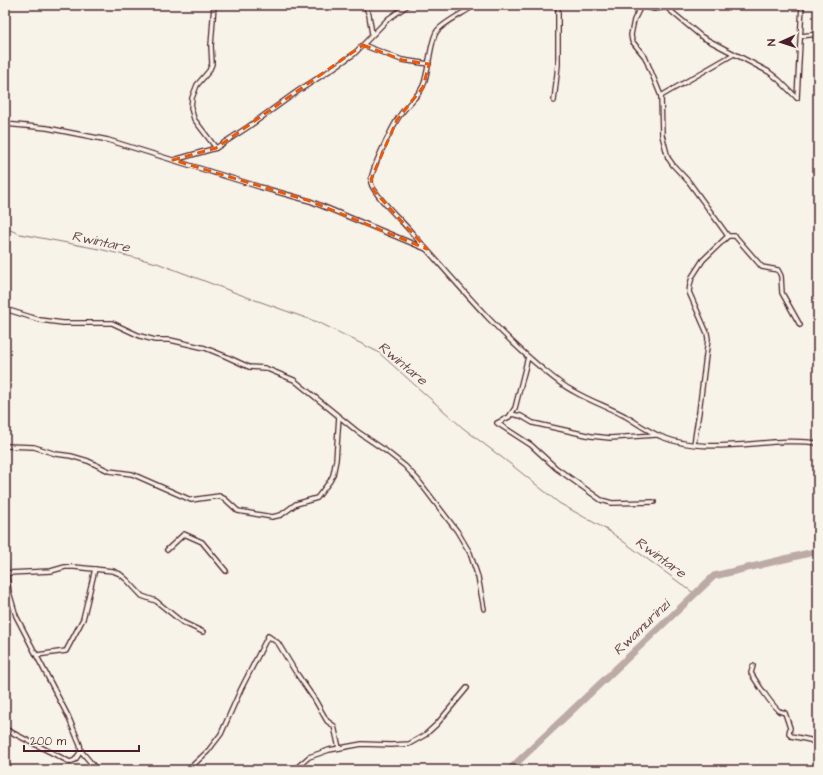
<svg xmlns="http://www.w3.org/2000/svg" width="823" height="775" font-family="'Architects Daughter',sans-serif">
<rect width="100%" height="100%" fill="#f7f3e8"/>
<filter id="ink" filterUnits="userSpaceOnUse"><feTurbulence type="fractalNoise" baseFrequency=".025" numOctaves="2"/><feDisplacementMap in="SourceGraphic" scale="8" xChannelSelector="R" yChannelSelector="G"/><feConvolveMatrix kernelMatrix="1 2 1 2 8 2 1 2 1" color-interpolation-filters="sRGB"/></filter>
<g filter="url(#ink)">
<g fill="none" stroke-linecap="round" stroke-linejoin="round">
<path stroke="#8e7275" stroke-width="1" d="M5,228L20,234L99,249L157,263L244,296L320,323L378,352L463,428L513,466L559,503L609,531L695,594"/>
<path stroke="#bcaaa7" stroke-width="7" d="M509,770L714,576L818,551"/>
<defs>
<g id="minor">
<path d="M214,5L211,46L212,64L209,71L197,85L192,98L191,108L194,119L216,148"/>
<path d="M365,5L369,15L372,34"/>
<path d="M475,5C466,12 444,22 437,31C430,40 429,72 423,86C419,95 410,102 404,110C396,118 369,173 371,183C373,194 403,222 412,233C453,278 492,327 539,366C550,375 561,385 573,391C590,401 608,407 625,416C637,423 649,432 662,437C712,457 766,436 818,443"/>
<path d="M640,5L654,9L685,5"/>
<path d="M641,6L634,20L631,35L632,41L645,57L661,96L662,135L668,158L673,165L689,182L728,236"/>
<path d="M666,7L702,37L769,72L779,80L797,98"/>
<path d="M801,36L818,34"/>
<path d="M363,45L402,60L429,64"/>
<path d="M661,96L734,54"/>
<path d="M797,98L802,5"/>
<path d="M554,101L558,65V5"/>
<path d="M5,124L47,128L108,140L260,187L310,201L426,249"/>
<path d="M174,160L216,148L248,127L298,91L329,71L354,54L388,19L408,5"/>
<path d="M5,309L40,320L63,323H112L140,336L155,340H170L205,348L225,356L249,367L265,368L294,380L358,432L386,451L405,466L418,480L457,531L470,553L478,577L484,609"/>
<path d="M528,357L515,408L509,417L497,423L531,445L556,468L601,500L612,503L654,502"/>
<path d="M511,414L521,416L533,423L591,436L610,438L656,435"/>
<path d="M694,444L699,412L708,339L707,333L689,292L690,285L692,277L703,260L728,236H735L762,267L778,270L781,276L782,293L800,325"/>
<path d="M5,446L34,447L56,454L71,456L88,461L109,471L132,474L191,500L219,496L225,499L238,511L272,517L281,515L296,504L317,498L330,481L333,475L336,460L339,416"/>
<path d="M167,550L184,534L202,542L226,571"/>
<path d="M5,560L9,592L16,616L68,716L80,745L81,751L75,760L70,762L5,729"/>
<path d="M8,573L51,571L65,567H74L113,571L120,574L127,580L142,596L156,601L182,622L203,632"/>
<path d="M37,655L66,651L83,619L95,569"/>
<path d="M753,666L751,673C755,680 773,707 779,711C781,712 783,712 785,713L790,728L789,733L791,736L810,740L818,745"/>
<path d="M81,751L97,770"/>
<path d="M196,770L192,766L208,751L221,734L241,689L268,636L278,643L295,671L315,700L327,721L334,726L339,748"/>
<path d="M294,770L309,757L329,750L362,744L391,745L409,744L425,735L437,724L467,688"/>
</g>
</defs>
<use href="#minor" stroke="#4a1f2b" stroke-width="6"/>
<use href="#minor" stroke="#f7f3e8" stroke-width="3.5"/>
</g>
</g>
<path fill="none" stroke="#e8590c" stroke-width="3" stroke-dasharray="8 5" stroke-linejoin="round" d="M363,45L402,60L429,64L423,87L397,120L371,179L374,191L427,249L310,201L173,160L216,148Z"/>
<g text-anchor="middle" stroke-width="3.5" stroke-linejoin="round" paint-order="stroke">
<g font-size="14" font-style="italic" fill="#6c4950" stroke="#f7f3e8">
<text transform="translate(101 241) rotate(12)" y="5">Rwintare</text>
<text transform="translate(403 363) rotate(40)" y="5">Rwintare</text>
<text transform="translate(661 557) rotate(36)" y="5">Rwintare</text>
<text transform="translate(641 627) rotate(-44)" y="5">Rwamurinzi</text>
</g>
</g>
<rect width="823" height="775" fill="none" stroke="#f7f3e8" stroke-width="20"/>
<rect x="10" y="10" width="803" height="755" fill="none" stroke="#4a1f2b" stroke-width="1.5" filter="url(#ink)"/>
<g transform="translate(781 42) rotate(267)" stroke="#f7f3e8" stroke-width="3" paint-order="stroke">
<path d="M0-3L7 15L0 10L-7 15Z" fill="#4a1f2b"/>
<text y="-6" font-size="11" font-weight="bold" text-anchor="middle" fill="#4a1f2b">N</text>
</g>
<path d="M24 745v6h115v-6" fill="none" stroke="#4a1f2b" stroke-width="2"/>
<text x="30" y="745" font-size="12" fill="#4a1f2b" stroke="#f7f3e8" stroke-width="3" paint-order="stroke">200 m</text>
</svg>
